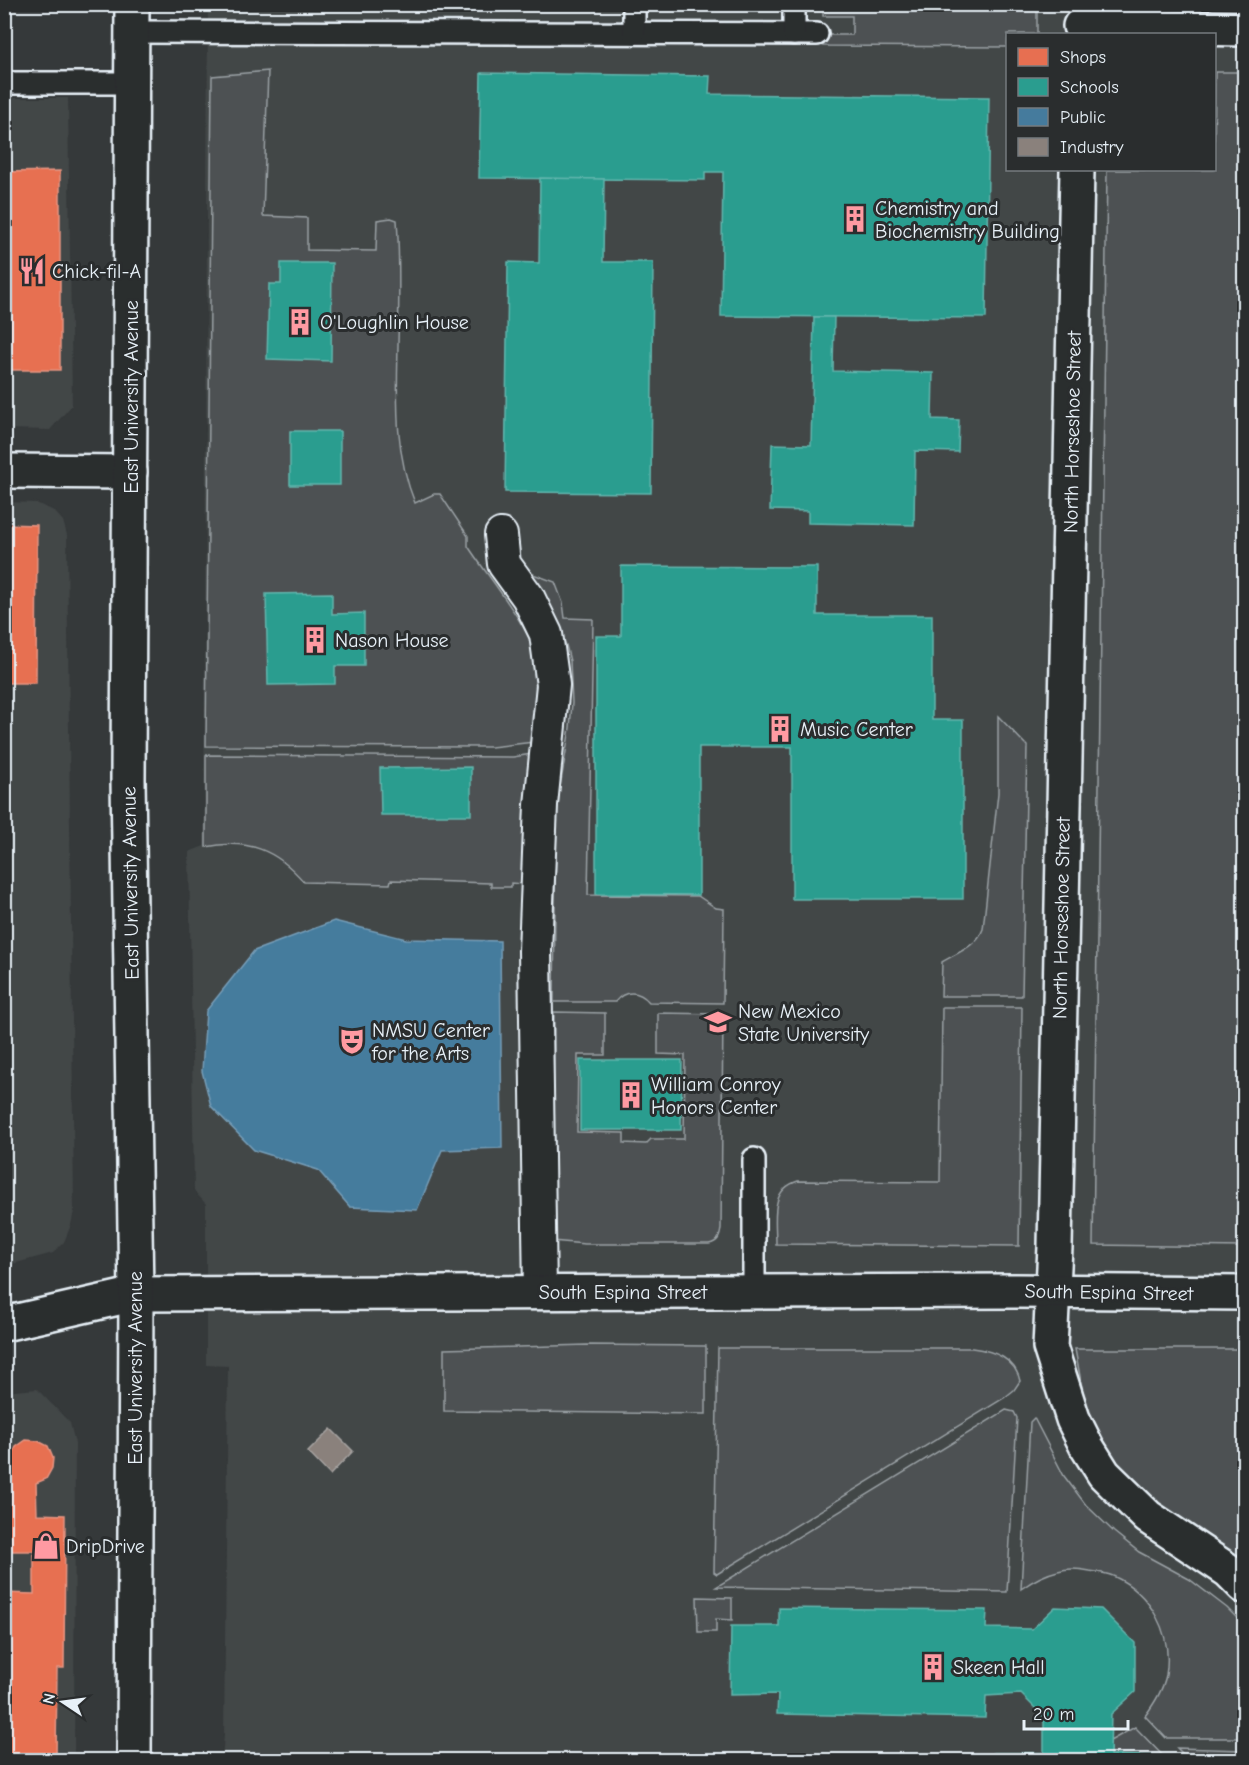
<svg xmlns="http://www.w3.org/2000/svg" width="1249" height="1765" font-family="'Comic Neue',sans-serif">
<rect width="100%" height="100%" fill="#35393a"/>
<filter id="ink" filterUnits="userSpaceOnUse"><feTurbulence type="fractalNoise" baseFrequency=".0167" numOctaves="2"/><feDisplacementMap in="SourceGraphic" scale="12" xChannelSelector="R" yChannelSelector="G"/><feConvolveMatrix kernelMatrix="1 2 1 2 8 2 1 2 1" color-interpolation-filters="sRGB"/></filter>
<g filter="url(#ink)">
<g fill="#424647" fill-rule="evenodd">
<path d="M208,5H1244V1760H222L224,1734L228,1366L206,1365V1204L194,1191L189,852L204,846ZM1008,34H1214V170H1008Z"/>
<path d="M5,98H68L72,405L50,430L5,429Z"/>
<path d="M4,502L36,503L54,511L63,521L67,535L74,1211L71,1225L64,1242L53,1253L5,1266Z"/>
<path d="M37,1389L70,1423L75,1443L74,1760H5L4,1392Z"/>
</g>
<g fill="#4d5152" stroke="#9aa1a5" stroke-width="1.5">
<path d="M823,5H1037V34H1008L1007,47L823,46V35H852V16H823Z"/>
<path d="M268,71L263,216L307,218V250L376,251L377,220L391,218L397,220C400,261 399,304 398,345C397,399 394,452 415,503L434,494H440L468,536V546C489,579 538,635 540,673C540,696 536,720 534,742L491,747L206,746L212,76Z"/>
<path d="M1215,72H1244V1247L1093,1245L1107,170H1214Z"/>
<path d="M533,574L555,582L563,603L565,618L593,619L588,895L698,896L716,908L724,909L723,1003L649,1002C639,990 624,990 615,1002H554L556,811L570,728L572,703L570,661L566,645L534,586Z"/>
<path d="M998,716L1027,746L1022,996H941L942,962C957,953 977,946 983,929L998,793Z"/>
<path d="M532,754L525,807L522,884L511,883V887H491V883L391,880L390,884L304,882C277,850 247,838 206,847V755L513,757Z"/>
<path d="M942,1007H1022L1019,1246L776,1244C776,1219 769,1190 798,1181L940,1182Z"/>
<path d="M554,1012L605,1013V1055H578L577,1132L624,1133V1143L646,1144L651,1139H684L685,1055L658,1054V1013L723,1014L721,1228C720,1238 718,1242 709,1244H585L552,1241Z"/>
<path d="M587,1345L706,1346V1414L444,1411V1349Z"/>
<path d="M718,1348H972C994,1351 1015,1358 1020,1381L1014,1390L1004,1398L717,1574L714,1572Z"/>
<path d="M1075,1349H1244V1559L1162,1510L1115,1462L1100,1438L1089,1413L1083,1393Z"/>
<path d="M1006,1410L1014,1412L1017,1418L1007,1592L716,1587Z"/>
<path d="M1034,1418L1064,1476L1086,1505L1114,1532L1139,1552L1189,1579L1227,1608L1244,1625V1738H1166L1145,1716C1154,1704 1163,1690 1166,1675C1173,1634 1151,1593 1113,1576C1107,1573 1098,1572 1090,1571C1080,1569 1068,1568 1058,1571C1045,1574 1032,1581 1021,1589L1030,1422Z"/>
<path d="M697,1597L732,1598V1620L716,1619V1632H698Z"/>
<path d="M1135,1727L1167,1760H1157V1756L1110,1755V1741Z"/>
<path d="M1177,1748L1244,1750V1760H1189Z"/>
</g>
<g fill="#e76f51" stroke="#e79683" stroke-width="1.5">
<path d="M60,171V370H4V172Z"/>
<path d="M4,524L37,525L36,683H4Z"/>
<path d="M26,1440L38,1441L48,1446L53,1458L52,1468L46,1479L36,1483L37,1514L65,1515L64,1668H57L56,1760H4V1593L34,1594V1551H4V1457L11,1458L16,1447Z"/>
</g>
<g fill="#2a9d8f" stroke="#63b6ae" stroke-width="1.5">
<path d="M481,73L710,76L709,94L989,97L986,318L721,316L723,172H705V180L479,178Z"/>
<path d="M540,178L604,179L603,262H653L651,493L505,492L508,262L539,263Z"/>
<path d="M281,263H332L331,361L267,359L269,284H281Z"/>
<path d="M814,317H834L833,371L933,373L932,419L959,420L958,452L915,451L914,525L808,523V511L770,510L772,444L811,445Z"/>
<rect x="290" y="431" width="50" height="54"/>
<path d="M621,566L817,567V615H932V720H963V899H792V747H699V895L596,894V636H621Z"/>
<path d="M332,593V614L364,613V666H335V684L268,685L266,594Z"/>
<path d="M471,767V815H381L380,768Z"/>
<path d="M580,1060H682L681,1130H580Z"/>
<path d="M1055,1607L1101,1609L1135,1643V1692L1111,1714L1110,1755L1157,1756V1760H994V1753H1044V1717L1021,1694L986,1696L985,1718L777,1714L778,1694L730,1695L731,1626H779V1608L987,1610L986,1628L1032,1629Z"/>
</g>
<path fill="#457b9d" stroke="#769eb8" stroke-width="1.5" d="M334,921L406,939L500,941L502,1148L442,1150L417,1210L350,1207L318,1170L254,1150L211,1106L202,1071L206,1011L254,951Z"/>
<path fill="#8a817c" stroke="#a6a3a1" stroke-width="1.5" d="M331,1429L353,1451L330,1475L308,1452Z"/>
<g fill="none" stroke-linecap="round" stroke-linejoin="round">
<defs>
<g id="service">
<path d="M132,32L817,34"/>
<path d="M634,33V4"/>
<path d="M794,34V4"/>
<path d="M4,83H132"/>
<path d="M754,1292V1159"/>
</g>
<path id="pedestrian" d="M501,535L504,564L528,597L546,634L553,685L541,805L535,951L540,1293"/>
<g id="minor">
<path d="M1080,26L1244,29"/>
<path d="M1077,170L1055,1247L1050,1347L1073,1419L1087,1447L1104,1474L1148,1517L1229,1571L1244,1586"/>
<path d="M4,471L130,472"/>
</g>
<path id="tertiary" d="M4,1324L136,1294L1016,1291L1244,1293"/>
<path id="primary" d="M132,4L128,779L136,1294L134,1760"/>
</defs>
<use href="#service" stroke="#e8f1f8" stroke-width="26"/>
<use href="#pedestrian" stroke="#e8f1f8" stroke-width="36"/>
<use href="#minor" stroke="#e8f1f8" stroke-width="38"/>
<use href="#tertiary" stroke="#e8f1f8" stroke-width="38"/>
<use href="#primary" stroke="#e8f1f8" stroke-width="38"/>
<use href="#service" stroke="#2a2d2e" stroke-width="21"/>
<use href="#pedestrian" stroke="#2a2d2e" stroke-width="32"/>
<use href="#minor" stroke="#2a2d2e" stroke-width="33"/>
<use href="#tertiary" stroke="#2a2d2e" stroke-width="33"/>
<use href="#primary" stroke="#2a2d2e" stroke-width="33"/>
</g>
</g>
<defs>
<symbol id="building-bare" viewBox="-9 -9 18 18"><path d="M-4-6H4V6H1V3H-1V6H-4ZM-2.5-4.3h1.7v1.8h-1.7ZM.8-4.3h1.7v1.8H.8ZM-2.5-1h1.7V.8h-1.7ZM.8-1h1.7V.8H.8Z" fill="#ff9aa2" stroke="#2a2d2e" stroke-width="2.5" paint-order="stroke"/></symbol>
<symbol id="restaurant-bare" viewBox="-9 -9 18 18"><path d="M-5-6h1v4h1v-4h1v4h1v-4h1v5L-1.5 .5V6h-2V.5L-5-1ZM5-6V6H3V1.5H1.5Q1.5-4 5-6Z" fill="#ff9aa2" stroke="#2a2d2e" stroke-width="2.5" paint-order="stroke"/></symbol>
<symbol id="university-bare" viewBox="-9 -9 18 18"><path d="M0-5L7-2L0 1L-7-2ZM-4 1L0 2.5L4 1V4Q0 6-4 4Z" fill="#ff9aa2" stroke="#2a2d2e" stroke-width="2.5" paint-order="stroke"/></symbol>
<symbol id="theatre-bare" viewBox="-9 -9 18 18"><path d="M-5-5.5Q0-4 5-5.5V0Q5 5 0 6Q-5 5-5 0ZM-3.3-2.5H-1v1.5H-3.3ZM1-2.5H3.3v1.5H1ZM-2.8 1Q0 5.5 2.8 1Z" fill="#ff9aa2" stroke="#2a2d2e" stroke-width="2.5" paint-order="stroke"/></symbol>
<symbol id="shop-bare" viewBox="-9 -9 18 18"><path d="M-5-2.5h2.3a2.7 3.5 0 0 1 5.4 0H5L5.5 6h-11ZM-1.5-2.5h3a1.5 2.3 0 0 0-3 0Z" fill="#ff9aa2" stroke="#2a2d2e" stroke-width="2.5" paint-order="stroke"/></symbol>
</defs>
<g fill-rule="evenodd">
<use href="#building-bare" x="836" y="200" width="38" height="38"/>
<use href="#restaurant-bare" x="13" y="252" width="38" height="38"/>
<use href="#building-bare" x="281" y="303" width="38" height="38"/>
<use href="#building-bare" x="296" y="621" width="38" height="38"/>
<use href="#building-bare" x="761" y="710" width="38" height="38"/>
<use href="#university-bare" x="699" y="1003" width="38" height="38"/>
<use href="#theatre-bare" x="333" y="1022" width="38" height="38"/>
<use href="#building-bare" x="612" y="1076" width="38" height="38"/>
<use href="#shop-bare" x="27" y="1527" width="38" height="38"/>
<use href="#building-bare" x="914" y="1648" width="38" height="38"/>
</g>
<g text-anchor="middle" stroke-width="6" stroke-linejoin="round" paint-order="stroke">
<g font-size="20" fill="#e8f1f8" stroke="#2a2d2e" text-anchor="start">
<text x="875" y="215">Chemistry and<tspan x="875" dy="23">Biochemistry Building</tspan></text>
<text x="52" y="278">Chick-fil-A</text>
<text x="320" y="329">O'Loughlin House</text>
<text x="335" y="647">Nason House</text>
<text x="800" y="736">Music Center</text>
<text x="738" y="1018">New Mexico<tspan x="738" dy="23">State University</tspan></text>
<text x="372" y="1037">NMSU Center<tspan x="372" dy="23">for the Arts</tspan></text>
<text x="651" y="1091">William Conroy<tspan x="651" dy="23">Honors Center</tspan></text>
<text x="66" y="1553">DripDrive</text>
<text x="953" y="1674">Skeen Hall</text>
</g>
<g font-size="20" fill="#e8f1f8" stroke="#2a2d2e">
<text transform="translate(131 397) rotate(-90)" y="7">East University Avenue</text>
<text transform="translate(1072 432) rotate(-89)" y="7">North Horseshoe Street</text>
<text transform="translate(130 883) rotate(-91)" y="7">East University Avenue</text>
<text transform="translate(1061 918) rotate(-89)" y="7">North Horseshoe Street</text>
<text x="623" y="1299">South Espina Street</text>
<text transform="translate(1109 1292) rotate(1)" y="7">South Espina Street</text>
<text transform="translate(135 1368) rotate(-90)" y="7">East University Avenue</text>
</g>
</g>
<rect width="1249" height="1765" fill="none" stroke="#2a2d2e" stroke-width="24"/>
<rect x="12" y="12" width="1225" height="1741" fill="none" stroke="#e8f1f8" stroke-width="2" filter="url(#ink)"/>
<rect x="1006" y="33" width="210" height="138" fill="#2a2d2e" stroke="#767b7f" stroke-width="1.5"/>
<rect x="1018" y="48" width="30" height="18" fill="#e76f51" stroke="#767b7f" stroke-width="1.5"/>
<text x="1060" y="63" font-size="18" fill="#e8f1f8">Shops</text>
<rect x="1018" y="78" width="30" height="18" fill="#2a9d8f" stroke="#767b7f" stroke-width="1.5"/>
<text x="1060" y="93" font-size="18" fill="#e8f1f8">Schools</text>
<rect x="1018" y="108" width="30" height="18" fill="#457b9d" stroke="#767b7f" stroke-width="1.5"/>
<text x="1060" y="123" font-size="18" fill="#e8f1f8">Public</text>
<rect x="1018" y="138" width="30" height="18" fill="#8a817c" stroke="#767b7f" stroke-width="1.5"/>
<text x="1060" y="153" font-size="18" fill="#e8f1f8">Industry</text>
<g transform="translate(63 1702) rotate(283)" stroke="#2a2d2e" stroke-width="4.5" paint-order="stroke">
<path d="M0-4.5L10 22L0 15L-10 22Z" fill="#e8f1f8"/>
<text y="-9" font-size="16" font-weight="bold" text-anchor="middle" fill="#e8f1f8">N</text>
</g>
<path d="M1024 1720v9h104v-9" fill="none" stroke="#e8f1f8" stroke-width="3"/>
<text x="1033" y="1720" font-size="18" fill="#e8f1f8" stroke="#2a2d2e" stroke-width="4.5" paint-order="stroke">20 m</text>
</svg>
